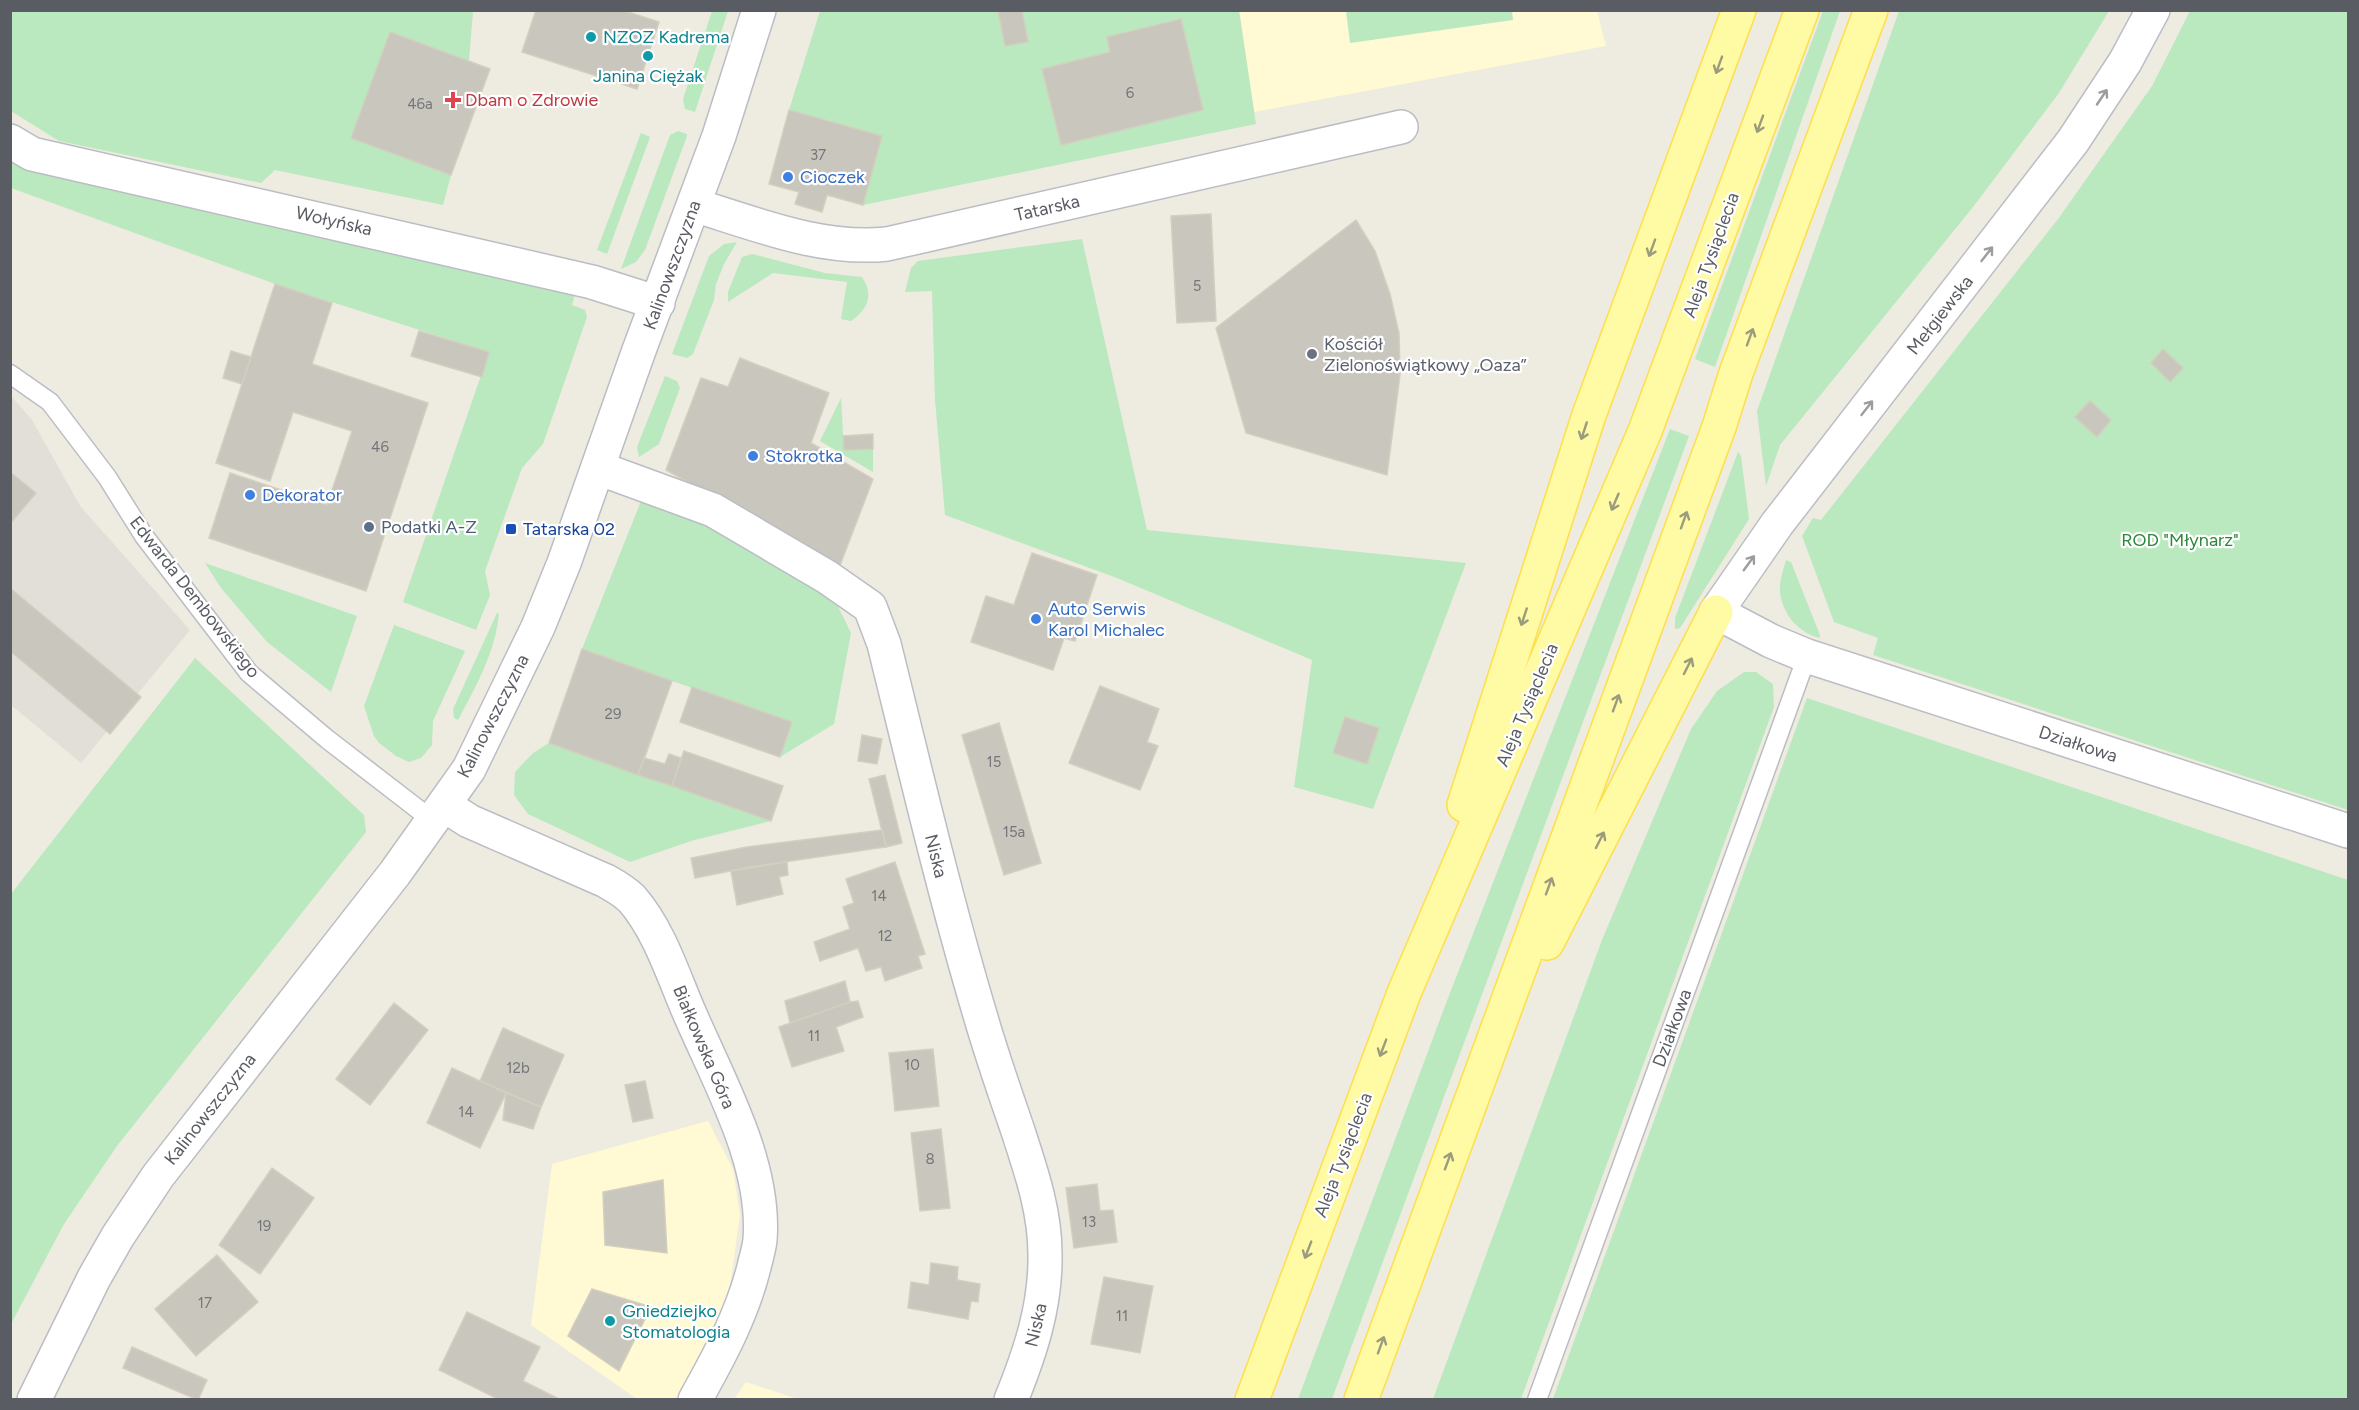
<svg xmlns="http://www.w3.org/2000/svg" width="2359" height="1410" font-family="Figtree,sans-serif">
<rect width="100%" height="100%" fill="#eeece0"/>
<g fill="#fffad4">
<path d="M1239,11H1597L1606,46L1254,112Z"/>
<path d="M708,1121L733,1169L740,1215L728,1301L682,1399H637L531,1325L552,1164Z"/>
<path d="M746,1382L798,1399H734Z"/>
</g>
<path fill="#e1dfd8" d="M10,395L32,420L80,506L190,630L81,763L11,705Z"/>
<g fill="#bae8bf">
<path d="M1239,10L1256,124L863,205L882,136L789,110L820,11Z"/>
<path d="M10,11H473L469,61L390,32L351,138L451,175L443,205L275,170L261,183L59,141L11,111Z"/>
<path d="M712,11H728L695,112L685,109L683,99Z"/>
<path d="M1346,11H1512L1513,20L1350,43Z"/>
<path d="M1823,11H1840L1715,367L1695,359Z"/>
<path d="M1899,11H2109L2059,93L1973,207L1780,445L1766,486L1757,411Z"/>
<path d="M2190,11H2348V810L1873,655L1878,638L1834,622L1802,536L1813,518L1821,520L2058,219L2152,86Z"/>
<path d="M678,131L687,134V136L645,250L636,262L621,269L670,135Z"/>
<path d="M641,133L650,137L607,254L597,250Z"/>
<path d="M10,162L575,294L572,305L585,310L587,317L543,444L522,468L485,571L490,595L476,630L403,602L489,352L275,284L11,188Z"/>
<path d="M1082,239L1147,530L1466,563L1373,809L1294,787L1312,660L1117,578L945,515L935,400L932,291L905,292L911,268L918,261Z"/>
<path d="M737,242L724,264L716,284L714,300L693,354L687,358L672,354L709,256L724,244Z"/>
<path d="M752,254L825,273L862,277C874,295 868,309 851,321L841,319L847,282L773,273L728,302V292L742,257Z"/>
<path d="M665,376L677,381L680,388L659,444L639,457L637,447Z"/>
<path d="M841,398L844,450L873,449V472L820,441Z"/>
<path d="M1670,429L1689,436L1332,1399H1298L1448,998Z"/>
<path d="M1738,452L1741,456L1749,519L1680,628L1675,629V618Z"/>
<path d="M643,496L704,520L834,598L851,633L834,724L780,757L792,722L672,681L645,759L665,764L669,754L681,758L684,751L783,786L771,821L691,841L630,862L528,814L514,795L515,772L533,753L549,743L582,649Z"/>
<path d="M1786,560L1791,562L1820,635V638C1796,633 1778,608 1780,584C1781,576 1784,567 1786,560Z"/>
<path d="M205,563L357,616L331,692L267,642L221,588Z"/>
<path d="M497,613L499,614C495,653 476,686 458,720L454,718L453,709Z"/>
<path d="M394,625L465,651L433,721L432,745L421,758L409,762L396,756L379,743L374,736L364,706Z"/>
<path d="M195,658L364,815L366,832L117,1146L64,1224L11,1324V894Z"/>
<path d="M1744,672H1756L1773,684L1774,707L1521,1399H1433L1602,940L1691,729L1717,691Z"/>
<path d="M1807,698L2348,880V1399H1553Z"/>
</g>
<g fill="#c9c6bd" stroke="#d3cfbe" stroke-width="1.5">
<path d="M536,10H622L659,22L637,89L522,52Z"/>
<path d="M998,10H1022L1028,42L1005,46Z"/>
<path d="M1181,19L1203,110L1061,145L1042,69L1110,52L1107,37Z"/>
<path d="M390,32L490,69L451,175L351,138Z"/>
<path d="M789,110L882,136L863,205L827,195L822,212L795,204L799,192L769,184Z"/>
<path d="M1211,214L1216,321L1177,323L1171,216Z"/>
<path d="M1356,220L1375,251L1390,294L1399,333L1400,375L1387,475L1246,433L1216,328Z"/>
<path d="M275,284L332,303L312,364L428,403L366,591L209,538L230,473L327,505L352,431L293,412L270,481L216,463Z"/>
<path d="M419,331L489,352L482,377L411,356Z"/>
<path d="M2163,349L2183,368L2170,382L2151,363Z"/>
<path d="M231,351L251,357L242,384L223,378Z"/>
<path d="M740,358L829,393L811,443L873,479L839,568L666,470L701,378L728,387Z"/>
<path d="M2090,401L2111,420L2097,437L2075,417Z"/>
<path d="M873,434V449L844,450L843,436Z"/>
<path d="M10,472L36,493L10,524Z"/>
<path d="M1032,553L1097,575L1075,641L1064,638L1053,670L971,642L986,596L1014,605Z"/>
<path d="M10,588L141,697L110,734L10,651Z"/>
<path d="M582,649L672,681L638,775L549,743Z"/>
<path d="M1100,686L1159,709L1147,742L1158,746L1140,790L1069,763Z"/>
<path d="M692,687L792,722L780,757L680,722Z"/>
<path d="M1345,717L1379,728L1367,764L1333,753Z"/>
<path d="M999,723L1041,863L1004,875L962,735Z"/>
<path d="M862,735L882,739L877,764L858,761Z"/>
<path d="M684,751L783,786L771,821L672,786Z"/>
<path d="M669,754L681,758L672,786L638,775L644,758L665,764Z"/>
<path d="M885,775L902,843L886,847L869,779Z"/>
<path d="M882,830L886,847L750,867L695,878L691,858L747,847Z"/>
<path d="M787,862L788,875L779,877L783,894L737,905L731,871Z"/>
<path d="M895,862L925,954L918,956L922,968L885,981L881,967L866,971L858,948L820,961L814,942L850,929L843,907L854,903L846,879Z"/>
<path d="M845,981L850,1002L790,1023L785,1001Z"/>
<path d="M858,1001L863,1017L836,1027L844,1051L792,1067L779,1027L850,1002Z"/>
<path d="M394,1003L428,1030L370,1105L336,1079Z"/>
<path d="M503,1028L564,1055L541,1107L480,1081Z"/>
<path d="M933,1049L939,1106L895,1111L889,1053Z"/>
<path d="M452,1068L506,1093L480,1148L427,1123Z"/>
<path d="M645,1081L653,1118L633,1122L625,1085Z"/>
<path d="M506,1093L541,1107L533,1129L503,1120Z"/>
<path d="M941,1129L950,1208L920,1211L911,1133Z"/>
<path d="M272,1168L314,1198L260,1274L219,1245Z"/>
<path d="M663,1180L667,1253L605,1245L603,1192Z"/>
<path d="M1097,1184L1100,1211L1113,1210L1117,1242L1074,1248L1066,1188Z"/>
<path d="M217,1255L258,1302L196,1356L155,1309Z"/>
<path d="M931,1263L958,1267L957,1280L980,1284L978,1302L971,1301L968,1319L908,1308L911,1282L929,1285Z"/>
<path d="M1104,1277L1153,1286L1140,1353L1091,1344Z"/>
<path d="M592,1289L651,1307L619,1371L568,1336Z"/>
<path d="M467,1312L540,1347L523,1381L561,1400H500L439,1370Z"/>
<path d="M132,1347L207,1380L198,1400L123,1368Z"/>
</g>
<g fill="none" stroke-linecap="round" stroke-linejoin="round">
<defs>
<g id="service">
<path d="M10,374L50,402L107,477L144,536L249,673L327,739L432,820"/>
<path d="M1537,1400L1807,656"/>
</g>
<g id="minor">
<path d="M10,141L32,154L592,282L658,303"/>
<path d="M694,205C756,224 822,251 887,244L1401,127"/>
<path d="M598,468L713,510L827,577L870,607L884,644C915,769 944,894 981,1018C992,1056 1005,1093 1018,1131C1031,1171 1045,1211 1045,1254C1046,1306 1030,1353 1011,1400"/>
<path d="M1716,612L1771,641L1807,656L2348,831"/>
<path d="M444,805L469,821L606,881C615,886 624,891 632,899C659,930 673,975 689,1012C719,1082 766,1163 760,1240C759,1249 756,1258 754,1267C742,1315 719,1357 695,1400"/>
<path d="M34,1400L94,1278L118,1236L158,1176L395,873L469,769L538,627L564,563L638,353L719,136L759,10"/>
</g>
<path id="secondary" d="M1716,612L1777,524L2073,141L2125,62L2153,10"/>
<g id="primary">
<path d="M1464,805L1589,415L1739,10"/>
<path d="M1547,943L1716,612"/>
<path d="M1252,1400L1404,993L1645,431L1802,10"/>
<path d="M1361,1400L1719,427L1736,373L1871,10"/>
</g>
</defs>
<use href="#service" stroke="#bbbdc4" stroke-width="21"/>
<use href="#minor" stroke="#bbbdc4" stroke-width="36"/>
<use href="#secondary" stroke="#bbbec6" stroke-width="36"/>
<use href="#primary" stroke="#fedf49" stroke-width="36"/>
<use href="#service" stroke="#fff" stroke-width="18"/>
<use href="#minor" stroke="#fff" stroke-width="33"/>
<use href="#secondary" stroke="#fff" stroke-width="33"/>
<use href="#primary" stroke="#fffaa4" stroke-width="33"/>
</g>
<defs><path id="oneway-shaft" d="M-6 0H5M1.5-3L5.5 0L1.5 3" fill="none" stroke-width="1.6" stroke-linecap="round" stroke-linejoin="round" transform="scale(1.5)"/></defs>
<g stroke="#9b9b7d">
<use href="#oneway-shaft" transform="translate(1719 65) rotate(110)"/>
<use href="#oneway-shaft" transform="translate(1760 124) rotate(110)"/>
<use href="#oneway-shaft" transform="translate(1652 248) rotate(110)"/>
<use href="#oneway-shaft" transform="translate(1750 337) rotate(-70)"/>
<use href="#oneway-shaft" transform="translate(1584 431) rotate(108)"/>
<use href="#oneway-shaft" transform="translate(1615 502) rotate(113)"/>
<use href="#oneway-shaft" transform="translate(1684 520) rotate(-70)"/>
<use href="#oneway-shaft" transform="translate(1524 617) rotate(108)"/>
<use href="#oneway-shaft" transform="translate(1688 666) rotate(-63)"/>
<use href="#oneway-shaft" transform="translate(1616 703) rotate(-70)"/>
<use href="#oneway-shaft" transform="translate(1600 840) rotate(-63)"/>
<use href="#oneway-shaft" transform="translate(1549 886) rotate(-70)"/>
<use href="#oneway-shaft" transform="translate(1383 1048) rotate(111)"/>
<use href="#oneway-shaft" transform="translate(1448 1161) rotate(-70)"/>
<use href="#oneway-shaft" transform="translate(1308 1250) rotate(111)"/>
<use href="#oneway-shaft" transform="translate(1381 1345) rotate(-70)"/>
</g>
<g stroke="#9b9da1">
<use href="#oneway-shaft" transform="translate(2102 97) rotate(-56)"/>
<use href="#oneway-shaft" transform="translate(1987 254) rotate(-52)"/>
<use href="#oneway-shaft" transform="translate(1867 408) rotate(-52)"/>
<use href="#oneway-shaft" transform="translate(1749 563) rotate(-54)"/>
</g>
<g fill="#0f9aa8" stroke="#fff" stroke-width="2">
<circle cx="591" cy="37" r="6"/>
<circle cx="648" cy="56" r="6"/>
<circle cx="610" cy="1321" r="6"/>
</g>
<path fill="#e0444e" stroke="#fff" stroke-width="2" d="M450 91h6v6h6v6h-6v6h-6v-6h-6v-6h6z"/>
<g fill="#3f7fe0" stroke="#fff" stroke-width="2">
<circle cx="788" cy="177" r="6"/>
<circle cx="753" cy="456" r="6"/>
<circle cx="250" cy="495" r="6"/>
<circle cx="1036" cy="619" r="6"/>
</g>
<circle fill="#6b7280" stroke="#fff" stroke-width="2" cx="1312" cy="354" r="6"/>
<circle fill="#5c6f8a" stroke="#fff" stroke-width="2" cx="369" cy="527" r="6"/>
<rect fill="#1a4fb4" stroke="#fff" stroke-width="2" x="505" y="523" width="12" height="12" rx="3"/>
<g text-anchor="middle" stroke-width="4.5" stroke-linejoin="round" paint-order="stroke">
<g font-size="15" fill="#75767a">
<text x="1130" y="98">6</text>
<text x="420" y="109">46a</text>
<text x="818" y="160">37</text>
<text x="1197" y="291">5</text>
<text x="380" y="452">46</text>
<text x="613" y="719">29</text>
<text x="994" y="767">15</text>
<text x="1014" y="837">15a</text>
<text x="879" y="901">14</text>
<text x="885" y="941">12</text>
<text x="814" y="1041">11</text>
<text x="912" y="1070">10</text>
<text x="518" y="1073">12b</text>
<text x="466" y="1117">14</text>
<text x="930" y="1164">8</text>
<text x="1089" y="1227">13</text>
<text x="264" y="1231">19</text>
<text x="205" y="1308">17</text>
<text x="1122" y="1321">11</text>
</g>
<g font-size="18" fill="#0d838f" stroke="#fff" text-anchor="start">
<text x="603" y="43">NZOZ Kadrema</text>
<text x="648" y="82" text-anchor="middle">Janina Ciężak</text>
<text x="622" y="1317">Gniedziejko<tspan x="622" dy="21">Stomatologia</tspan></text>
</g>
<g font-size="18" fill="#be3a42" stroke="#fff" text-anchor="start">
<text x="465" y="106">Dbam o Zdrowie</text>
</g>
<g font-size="18" fill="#366cbe" stroke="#fff" text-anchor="start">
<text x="800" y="183">Cioczek</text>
<text x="765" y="462">Stokrotka</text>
<text x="262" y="501">Dekorator</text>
<text x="1048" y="615">Auto Serwis<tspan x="1048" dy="21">Karol Michalec</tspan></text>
</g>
<g font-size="18" fill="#595c63" stroke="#fff">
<text transform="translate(1047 208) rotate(-13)" y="6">Tatarska</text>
<text transform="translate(334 221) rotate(13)" y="6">Wołyńska</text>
<text transform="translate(1711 255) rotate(-70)" y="6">Aleja Tysiąclecia</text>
<text transform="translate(672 265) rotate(-70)" y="6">Kalinowszczyzna</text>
<text transform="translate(1940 315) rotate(-52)" y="6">Mełgiewska</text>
<text transform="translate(195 597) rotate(52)" y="6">Edwarda Dembowskiego</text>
<text transform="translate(1527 705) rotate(-67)" y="6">Aleja Tysiąclecia</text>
<text transform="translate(493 716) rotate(-63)" y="6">Kalinowszczyzna</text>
<text transform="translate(2078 744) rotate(18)" y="6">Działkowa</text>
<text transform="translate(936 856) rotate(76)" y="6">Niska</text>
<text transform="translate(1672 1028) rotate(-70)" y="6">Działkowa</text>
<text transform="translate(704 1047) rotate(67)" y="6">Białkowska Góra</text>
<text transform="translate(210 1109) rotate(-52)" y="6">Kalinowszczyzna</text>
<text transform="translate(1343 1155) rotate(-69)" y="6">Aleja Tysiąclecia</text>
<text transform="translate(1036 1325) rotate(-77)" y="6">Niska</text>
</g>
<g font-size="18" fill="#5b616d" stroke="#fff" text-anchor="start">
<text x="1324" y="350">Kościół<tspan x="1324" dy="21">Zielonoświątkowy „Oaza”</tspan></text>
</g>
<g font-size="18" fill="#4e5e75" stroke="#fff" text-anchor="start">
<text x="381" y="533">Podatki A-Z</text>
</g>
<g font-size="18" fill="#164399" stroke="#fff" text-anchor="start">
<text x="523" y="535">Tatarska 02</text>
</g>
<g font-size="18" fill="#2d873b" stroke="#fff">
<text x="2180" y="546">ROD "Młynarz"</text>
</g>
</g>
<rect width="2359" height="1410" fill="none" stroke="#595c63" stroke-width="24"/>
</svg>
